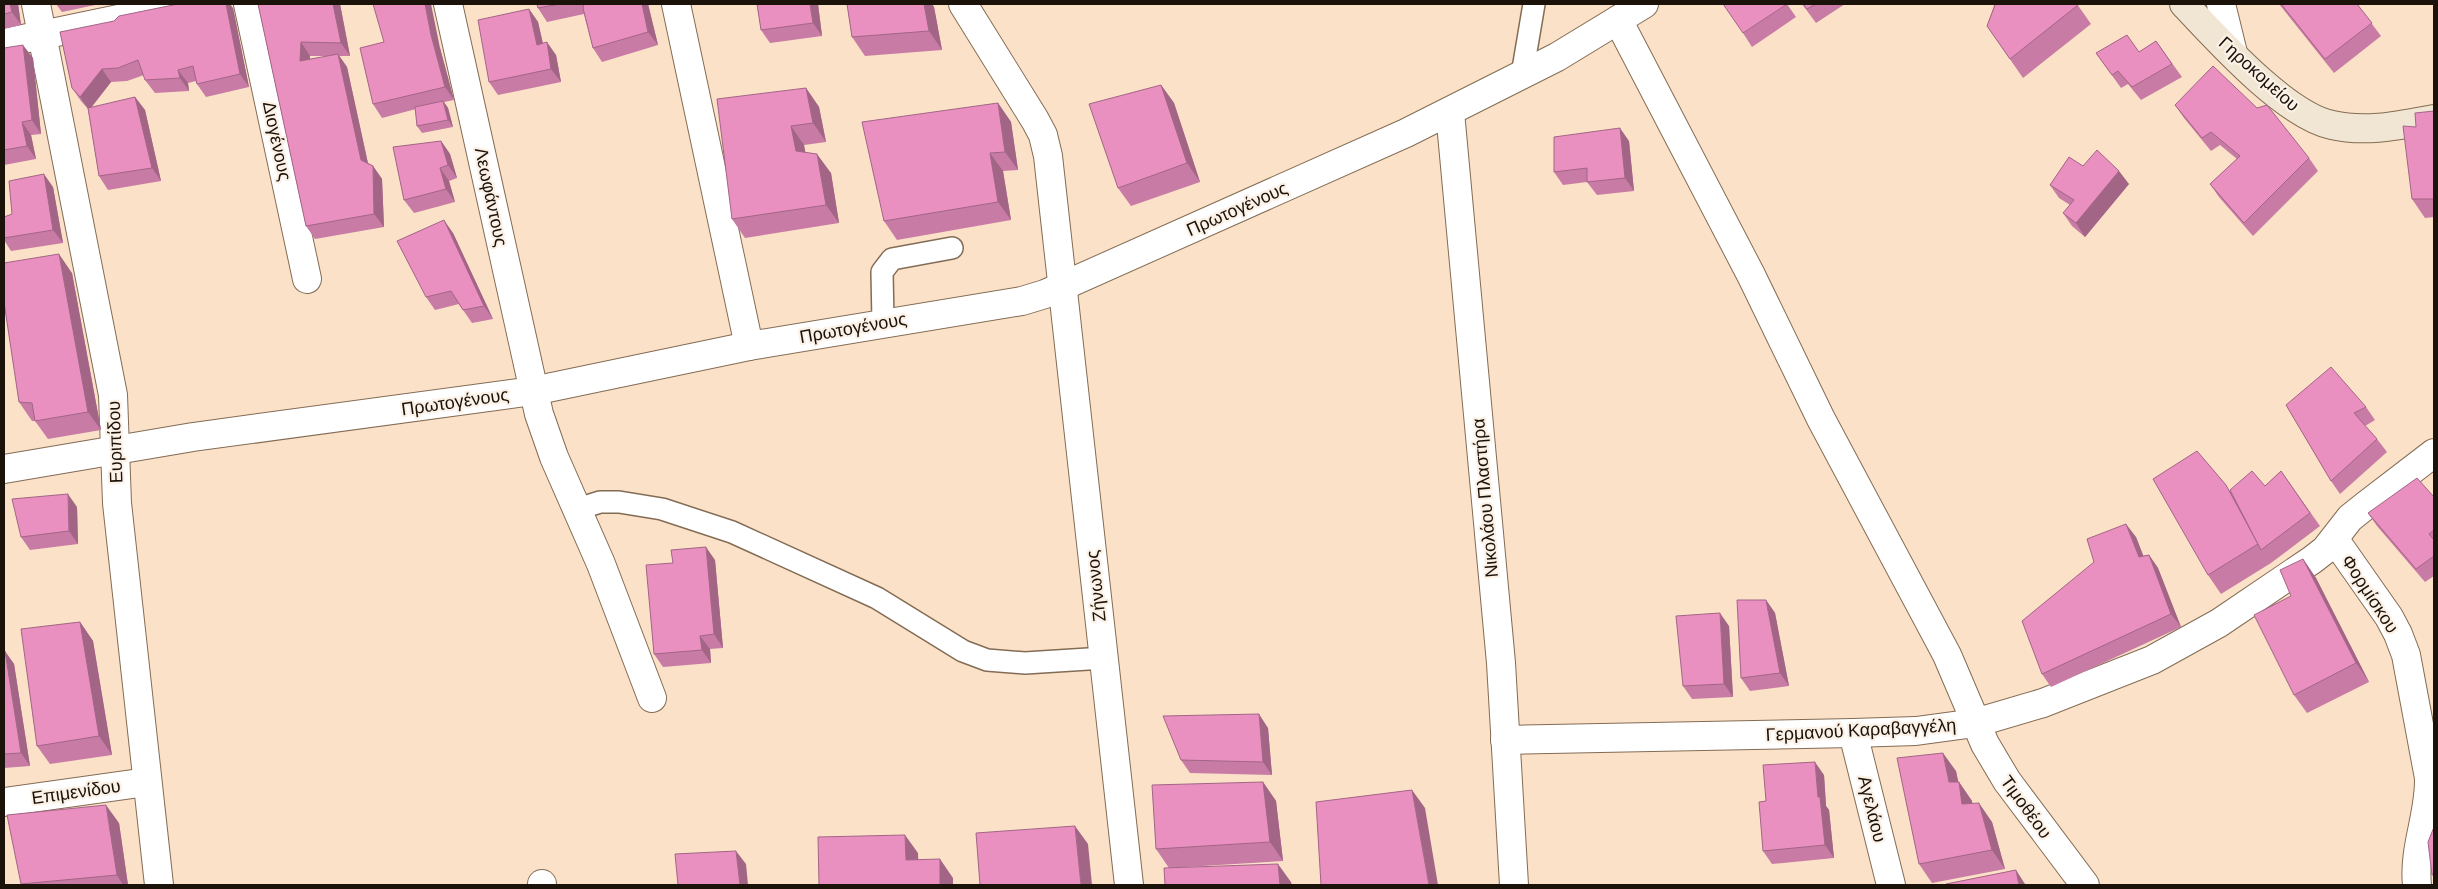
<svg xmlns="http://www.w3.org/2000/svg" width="2438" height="889" font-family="Rubik,sans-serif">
<rect width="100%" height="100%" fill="#fbe1c7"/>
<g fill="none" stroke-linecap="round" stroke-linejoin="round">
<defs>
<g id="lane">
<path d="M1522,75L1534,4"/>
<path d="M883,322L882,272L892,259L952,248"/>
<path d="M578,509L600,502H619L662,509L732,532L877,598L963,651L987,660L1025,663L1104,658"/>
</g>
<g id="street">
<path d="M36,4L113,395L117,503L159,885"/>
<path d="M248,4L307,279"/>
<path d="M448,4L539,414L554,457L601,564L652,698"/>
<path d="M676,4L749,346"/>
<path d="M963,4L1035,120L1043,135L1048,156L1129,885"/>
<path d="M2221,4L2233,53"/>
<path d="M1618,20L1751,275L1821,419L1947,655L1985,744L2007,781L2085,885"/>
<path d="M4,43L190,4"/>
<path d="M1450,112L1501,663L1514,885"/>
<path d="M4,469L193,437L533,391L749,346L1022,301L1045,294L1406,133L1557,57L1644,4"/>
<path d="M2335,540L2389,617L2398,634L2406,655L2429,778C2430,814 2413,849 2417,885"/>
<path d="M1853,733L1891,885"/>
<path d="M1505,740L1853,733L1916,731L1975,723L2043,703L2152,660L2219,623L2312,560L2325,550L2350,518L2365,506L2434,453"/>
<path d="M4,802L147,782"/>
<path d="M542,885V884"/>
</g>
<path id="secondary" d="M2184,4C2218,40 2285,115 2332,125C2366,133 2401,125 2434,119"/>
</defs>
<use href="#lane" stroke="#836c55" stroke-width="24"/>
<use href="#street" stroke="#836c55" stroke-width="30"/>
<use href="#secondary" stroke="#836c55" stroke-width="30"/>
<use href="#lane" stroke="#fff" stroke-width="21"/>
<use href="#street" stroke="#fff" stroke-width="28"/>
<use href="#secondary" stroke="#f0e6d3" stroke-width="28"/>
</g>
<g fill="#c87ca5" fill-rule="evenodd">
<path d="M4,4H18L21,25L4,29Z"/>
<path d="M56,4H100L62,12Z"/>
<path d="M258,4H340L350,56H339L347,67L368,163L373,166L382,179L384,227L315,239L306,226ZM310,56H328L310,59Z"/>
<path d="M537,4H648L658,45L602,62L593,48L584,14L547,22L538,8Z"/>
<path d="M757,4H818L822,36L770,43L761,30Z"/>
<path d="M847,4H932L934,7L942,50L865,56L852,37Z"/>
<path d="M1787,4L1796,17L1752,47L1743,33Z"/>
<path d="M1802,4H1845L1816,23Z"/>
<path d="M1993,4H2077L2091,24L2023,78L1987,26L1994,6Z"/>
<path d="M2279,4H2357L2381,36L2334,73Z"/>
<path d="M233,8L249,87L206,97L197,84L196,81L188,83L189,91L155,93L145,80L144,75L127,81L111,82L91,108L135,97L145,110L161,181L108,190L99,176L88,109L81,101L72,88L60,32Z"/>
<path d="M529,9L538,22L543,43L556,55L561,82L498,95L489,82Z"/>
<path d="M2156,41L2182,77L2141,100L2128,84L2121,88L2096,53L2139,52Z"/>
<path d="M4,48L33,58L41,134L31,135L36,159L4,165Z"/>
<path d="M440,48L454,100L444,102L448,108L453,127L422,133L417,126L416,109L382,118L373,104Z"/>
<path d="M1161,85L1174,103L1200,182L1131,206L1118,188Z"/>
<path d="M806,88L819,107L826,142L804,145L805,152L831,173L839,223L745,238L732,219Z"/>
<path d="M998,103L1011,122L1018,170L1003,171L1011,220L897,240L884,221Z"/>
<path d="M2175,105L2309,158L2318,171L2253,236L2219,197L2210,184L2237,159L2220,145L2211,151L2184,118Z"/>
<path d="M2434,111V217L2425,218L2412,199L2416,127Z"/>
<path d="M441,141L450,154L457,178L449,181L455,202L414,213L404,200Z"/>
<path d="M1629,141L1634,191L1597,195L1587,182L1563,185L1554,172Z"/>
<path d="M2083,166L2129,184L2085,237L2072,226L2063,213L2070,205L2059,198L2050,185Z"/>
<path d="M53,187L63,243L11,251L4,240V217L12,214Z"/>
<path d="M453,233L493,319L472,323L459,304L435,310L426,297Z"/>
<path d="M72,273L101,430L48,439L35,421H32L19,402Z"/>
<path d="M2286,405L2366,407L2375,420L2365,426L2377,439L2387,452L2340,494L2331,481Z"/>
<path d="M2281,471L2320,526L2271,563L2221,594L2208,575L2230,490L2265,486Z"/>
<path d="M2434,497V576L2425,582L2377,526L2368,513Z"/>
<path d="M77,507L78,544L30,550L21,537Z"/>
<path d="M2136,537L2143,556L2149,555L2158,568L2181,627L2051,687L2042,674Z"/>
<path d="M2303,559L2316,578L2369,682L2307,713L2294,695L2291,596Z"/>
<path d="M715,560L723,648L710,649L711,663L663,667L654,654Z"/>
<path d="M1766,600L1775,613L1789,686L1750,691L1741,678Z"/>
<path d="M80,622L93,641L112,755L50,764L37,746Z"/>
<path d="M1729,626L1733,697L1692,699L1683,686Z"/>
<path d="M4,651L14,664L30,766L4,768Z"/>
<path d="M1268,728L1272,775L1190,773L1181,760Z"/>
<path d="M1956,771L1958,782H1959L1972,801V804L1992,822L2005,869L1932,883L1919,864Z"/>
<path d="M1824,775L1826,806L1829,810L1834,858L1772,864L1763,851L1766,801Z"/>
<path d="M1263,782L1276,801L1283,861L1169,868L1156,849Z"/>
<path d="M119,823L128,885H22L21,884Z"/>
</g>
<g fill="#a36586">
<path d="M10,4H18L21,25L12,12Z"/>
<path d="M226,4H230L233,8L249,87L240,74Z"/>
<path d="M333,4H340L350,56L341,43Z"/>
<path d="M425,4H431L440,48L454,100L445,87L431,35Z"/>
<path d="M642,4H648L658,45L648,32Z"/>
<path d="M810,4H818L822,36L813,23Z"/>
<path d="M924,4H932L934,7L942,50L929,31Z"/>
<path d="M529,9L538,22L546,58L537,45Z"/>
<path d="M301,42L310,56L309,74L300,61Z"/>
<path d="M547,42L556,55L561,82L551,69Z"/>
<path d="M23,45L33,58L41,134L32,120Z"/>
<path d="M338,54L347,67L370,173L361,160Z"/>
<path d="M102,69L111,82L89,110L80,97Z"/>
<path d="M178,70L188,83L189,91L180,78Z"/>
<path d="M1161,85L1174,103L1200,182L1187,163Z"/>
<path d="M806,88L819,107L826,142L813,123Z"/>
<path d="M135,97L145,110L161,181L152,168Z"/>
<path d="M443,101L448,108L453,127L448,120Z"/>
<path d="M998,103L1011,122L1018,170L1005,152Z"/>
<path d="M22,122L31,135L36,159L27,146Z"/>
<path d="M791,126L804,145L809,170L796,151Z"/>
<path d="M1620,128L1629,141L1634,191L1625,178Z"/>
<path d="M441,141L450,154L457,178L448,165Z"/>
<path d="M990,153L1003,171L1011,220L998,202Z"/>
<path d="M817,154L831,173L839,223L826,205Z"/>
<path d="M373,166L382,179L384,227L374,214Z"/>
<path d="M440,168L449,181L455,202L446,189Z"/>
<path d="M2119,171L2129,184L2085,237L2076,223Z"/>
<path d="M44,174L53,187L63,243L53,230Z"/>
<path d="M444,220L453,233L493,319L484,306Z"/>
<path d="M59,254L72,273L101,430L88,412Z"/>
<path d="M68,494L77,507L78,544L69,531Z"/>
<path d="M2126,524L2136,537L2149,570L2139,557Z"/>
<path d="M706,547L715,560L723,648L714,634Z"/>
<path d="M2149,555L2158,568L2181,627L2171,614Z"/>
<path d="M2303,559L2316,578L2369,682L2356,663Z"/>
<path d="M1766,600L1775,613L1789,686L1780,673Z"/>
<path d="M1720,613L1729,626L1733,697L1724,684Z"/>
<path d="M80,622L93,641L112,755L99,736Z"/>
<path d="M700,636L710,649L711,663L702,650Z"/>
<path d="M5,651L14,664L30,766L21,753Z"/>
<path d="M1259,714L1268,728L1272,775L1263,762Z"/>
<path d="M1943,753L1956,771L1961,794L1959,782L1972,801L1975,822L1962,804L1949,782Z"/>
<path d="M1815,762L1824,775L1826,806L1829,810L1834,858L1825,845L1818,797Z"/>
<path d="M1263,782L1276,801L1283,861L1270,842Z"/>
<path d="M1412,790L1425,808L1438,885H1429Z"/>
<path d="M1979,803L1992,822L2005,869L1992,850Z"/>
<path d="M106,805L119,823L128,885H123L117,875Z"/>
<path d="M1075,826L1088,844L1092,885H1081Z"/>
<path d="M905,835L918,853L919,879L906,860Z"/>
<path d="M736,851L746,864L748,885H740Z"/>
<path d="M940,859L953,878V885H940Z"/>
<path d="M1278,864L1291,882L1292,885H1280Z"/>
<path d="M2016,870L2025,884V885H2019Z"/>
</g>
<g fill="#e990c0" stroke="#a36586">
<path d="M4,4H10L12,12L4,14Z"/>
<path d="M178,4H226L240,74L197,84L193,66L178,70L180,78L145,80L138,60L118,68L102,69L80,97L72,88L60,32L114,21L119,16Z"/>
<path d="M258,4H333L341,43L301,42L300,61L338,54L361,160L373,166L374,214L306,226Z"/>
<path d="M373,4H425L431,35L445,87L373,104L360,48L384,42Z"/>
<path d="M537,4H560L538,8Z"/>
<path d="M584,4H642L648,32L593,48L583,8Z"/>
<path d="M757,4H810L813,23L761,30Z"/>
<path d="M847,4H924L929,31L852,37Z"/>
<path d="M1723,4H1787L1743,33Z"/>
<path d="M1803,4H1816L1807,9Z"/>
<path d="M1994,4H2077L2078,5L2010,59L1987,26L1995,5Z"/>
<path d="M2281,4H2357L2372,23L2325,59Z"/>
<path d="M529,9L537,45L547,42L551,69L489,82L478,20Z"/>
<path d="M2127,35L2139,52L2156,41L2172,64L2132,87L2118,71L2112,75L2096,53Z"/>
<path d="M23,45L32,120L22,122L27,146L4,150V48Z"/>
<path d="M2213,66L2257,108L2267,105L2309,158L2244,223L2210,184L2240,156L2211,132L2202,138L2175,105Z"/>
<path d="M1161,85L1187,163L1118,188L1089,104Z"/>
<path d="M806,88L813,123L791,126L796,151L817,154L826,205L732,219L717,99Z"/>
<path d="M135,97L152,168L99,176L88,108Z"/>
<path d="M443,101L448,120L417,126L415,107Z"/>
<path d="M998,103L1005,152L990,153L998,202L884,221L862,122Z"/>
<path d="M2434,111V199H2412L2403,126L2416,127L2415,113Z"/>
<path d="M1620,128L1625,178L1587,182V168L1554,172V137Z"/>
<path d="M441,141L448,165L440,168L446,189L404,200L393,147Z"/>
<path d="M2097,150L2119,171L2076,223L2063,213L2074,200L2050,185L2069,157L2083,166Z"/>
<path d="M44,174L53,230L4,238V217L12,214L9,181Z"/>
<path d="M444,220L484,306L463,310L451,291L426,297L397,241Z"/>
<path d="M59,254L88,412L35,421L32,403L19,402L4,302V263Z"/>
<path d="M2331,367L2366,407L2354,413L2377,439L2331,481L2286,405Z"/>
<path d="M2197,451L2226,485L2258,544L2208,575L2153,479Z"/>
<path d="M2252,471L2265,486L2281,471L2310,513L2261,550L2230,490Z"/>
<path d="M2417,478L2434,497V530L2429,534L2434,540V556L2416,569L2368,513Z"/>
<path d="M68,494L69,531L21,537L12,499Z"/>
<path d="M2126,524L2139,557L2149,555L2171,614L2042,674L2022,621L2094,562L2087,539Z"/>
<path d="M706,547L714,634L700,636L702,650L654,654L646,565L673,563L671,550Z"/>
<path d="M2303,559L2356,663L2294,695L2254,615L2291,596L2280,570Z"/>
<path d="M1737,600H1766L1780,673L1741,678Z"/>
<path d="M1720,613L1724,684L1683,686L1676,616Z"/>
<path d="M80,622L99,736L37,746L21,629Z"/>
<path d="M4,651H5L21,753L4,754Z"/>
<path d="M1259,714L1263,762L1181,760L1163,716Z"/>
<path d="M1943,753L1949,782H1959L1962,804L1979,803L1992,850L1919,864L1897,758Z"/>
<path d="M1815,762L1818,797H1820L1825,845L1763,851L1759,802L1766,801L1763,765Z"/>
<path d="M1263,782L1270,842L1156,849L1152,785Z"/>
<path d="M1412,790L1429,885H1321L1316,802Z"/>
<path d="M106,805L117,875L21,884L7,815Z"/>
<path d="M1075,826L1081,885H980L976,833Z"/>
<path d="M2434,827V875H2432L2428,842Z"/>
<path d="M905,835L906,860L940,859V885H819L818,837Z"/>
<path d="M736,851L740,885H678L675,854Z"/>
<path d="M1278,864L1280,885H1165L1164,868Z"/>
<path d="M2016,870L2019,885H1947L1946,884Z"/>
</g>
<g text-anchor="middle" stroke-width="4.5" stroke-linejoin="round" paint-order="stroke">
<g font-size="18" fill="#1b1209" stroke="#fcf1e7">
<text transform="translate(2259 74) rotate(42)" y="6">Γηροκομείου</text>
<text transform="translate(277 141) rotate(78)" y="6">Διογένους</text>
<text transform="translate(491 197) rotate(78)" y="6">Λεωφάντους</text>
<text transform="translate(1237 209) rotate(-24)" y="6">Πρωτογένους</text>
<text transform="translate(853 328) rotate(-10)" y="6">Πρωτογένους</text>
<text transform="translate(455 402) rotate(-8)" y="6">Πρωτογένους</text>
<text transform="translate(115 442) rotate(-92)" y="6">Ευριπίδου</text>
<text transform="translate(1485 498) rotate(-95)" y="6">Νικολάου Πλαστήρα</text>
<text transform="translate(1096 586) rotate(-96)" y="6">Ζήνωνος</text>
<text transform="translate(2370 594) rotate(57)" y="6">Φορμίσκου</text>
<text transform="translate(1861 730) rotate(-3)" y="6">Γερμανού Καραβαγγέλη</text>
<text transform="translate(76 792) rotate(-8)" y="6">Επιμενίδου</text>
<text transform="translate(2026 807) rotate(54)" y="6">Τιμοθέου</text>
<text transform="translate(1872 809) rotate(76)" y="6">Αγελάου</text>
</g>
</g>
<rect width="2438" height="889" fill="none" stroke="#1b1209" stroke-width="10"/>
</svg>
